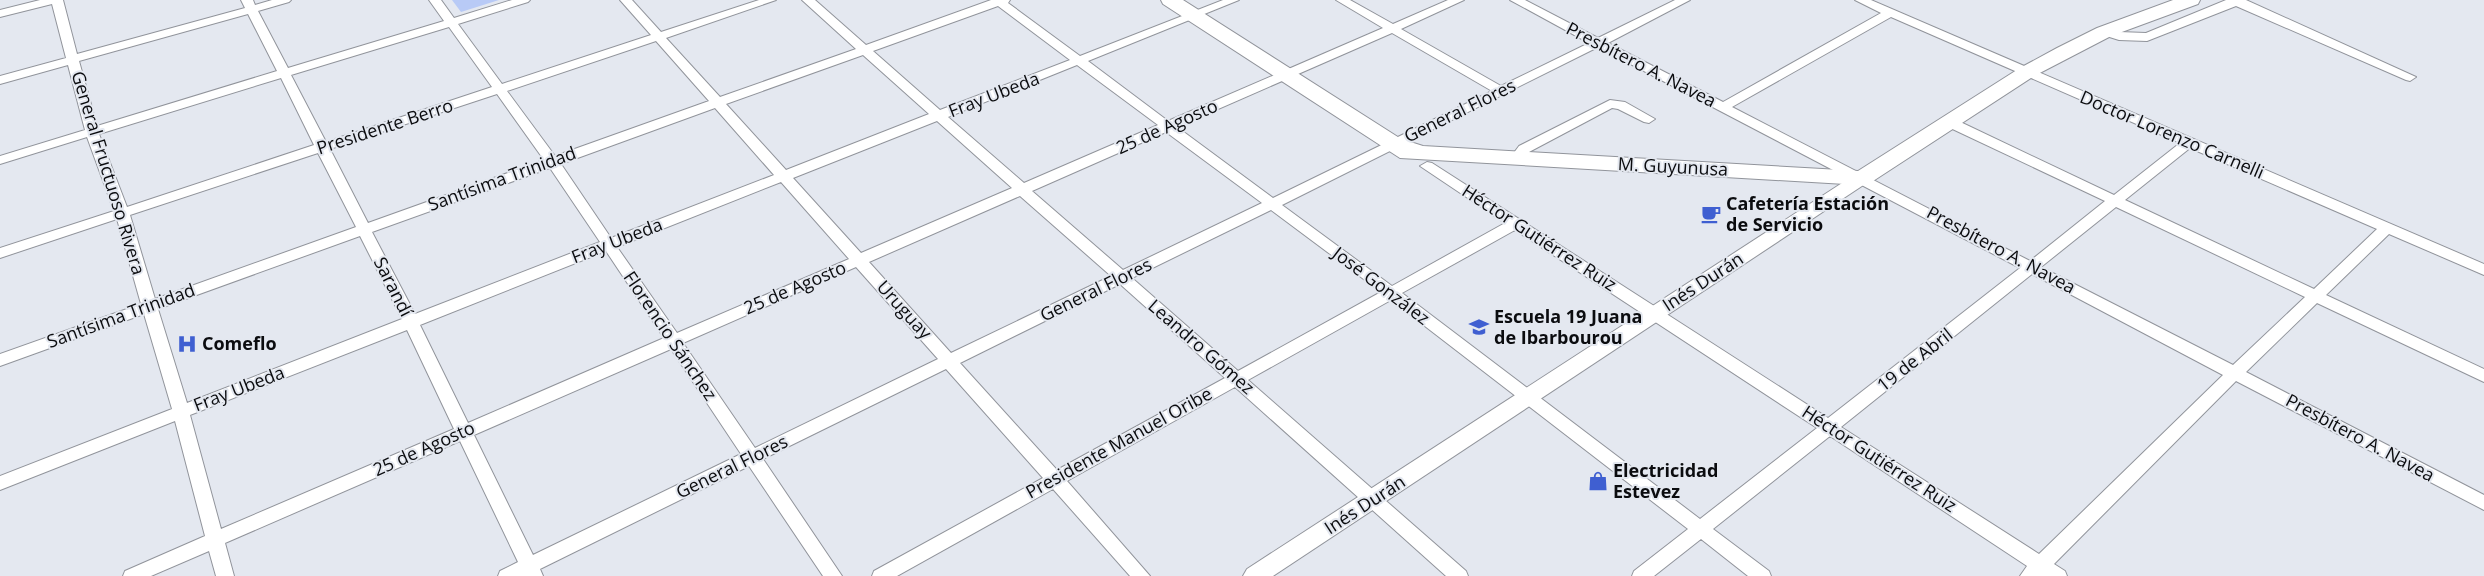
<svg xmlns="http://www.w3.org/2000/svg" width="2484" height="576" font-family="'Open Sans',sans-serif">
<rect width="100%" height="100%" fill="#e4e8f0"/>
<path fill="#b8caf6" d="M452,0H499L461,12Z"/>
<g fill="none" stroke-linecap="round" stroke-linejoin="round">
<defs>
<g id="minor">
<path d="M40,0H63L77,54L245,8L241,0H253L255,5L272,0H291L289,2L258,11L288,68L444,21L429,0H441L454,18L512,0H530L528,2L458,24L502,84L651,35L620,0H632L661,32L759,0H776L666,38L720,97L856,49L802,0H815L866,45L991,0H1010L1008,3L1080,56L1223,0H1239L1088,61L1168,121L1383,28L1336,0H1350L1393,24L1448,0H1464L1401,29L1501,86L1589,43L1510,0H1525L1598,38L1675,0H1690L1608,43L1723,102L1881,13L1855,0H1871L2484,264V275L2389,234L2326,295L2484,369V382L2317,303L2246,372L2484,495V510L2236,381L2054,564L2065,571L2067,576H2020L2027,566L1830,436L1713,529L1769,571L1771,576H1748L1701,539L1654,576H1632L1634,571L1688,529L1391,300L1248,380L1466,571L1468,576H1446L1235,387L1067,481L1150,576H1130L1053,489L897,576H872L874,571L1043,478L946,369L763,459L842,576H823L749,466L540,569L543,576H498L500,571L518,562L460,441L225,543L234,576H216L209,551L151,576H123L125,571L205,536L175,421L0,490V476L172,409L144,314L0,366V354L141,304L117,219L0,258V248L114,211L87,137L0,164V156L85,130L68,65L0,84V76L66,58L52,4L0,17V10ZM998,6L1070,60L940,110L873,51ZM248,14L277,71L97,126L79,61ZM1891,17L2180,143L2114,195L1954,119H1944L1943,122L1944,125L2105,201L2030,261L1732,107ZM449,27L492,87L326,142L291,75ZM1392,33L1492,91L1273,198L1177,127ZM656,41L709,101L555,156L507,91ZM1598,47L2020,268L1828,418L1432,163L1427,162L1420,166L1505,223L1392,286L1282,205ZM863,55L929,114L786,170L726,104ZM1077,65L1158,125L1024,183L948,117ZM281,78L314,145L127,207L99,134ZM497,94L544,160L368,223L330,149ZM715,108L774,175L611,238L561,164ZM937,121L1012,188L861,253L793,178ZM1166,132L1262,203L1123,270L1032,191ZM2190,148L2377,229L2314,289L2125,200ZM318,153L356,227L155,299L130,215ZM550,168L600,242L415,314L372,232ZM781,182L849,259L677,333L617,247ZM1020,196L1111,276L951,353L869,262ZM2116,207L2305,297L2233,365L2041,267ZM1271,210L1381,292L1238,371L1132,278ZM1515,230L1817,428L1700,519L1402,293ZM360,236L402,319L187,403L158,309ZM606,251L664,338L468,423L420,325ZM856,267L938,359L755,448L683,343ZM2032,274L2223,375L2039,554L1841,427ZM1120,284L1225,378L1057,470L960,363ZM407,330L454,429L221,529L190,415ZM671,349L741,454L533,555L474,435Z"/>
<path d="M2226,0H2246L2416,77L2410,81L2406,80L2236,6L2147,41L2119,40L2100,34L2098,32L2104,28L2119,32L2146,33Z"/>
<path d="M1610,100L1625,102L1655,119L1649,123L1644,122L1618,109L1612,108L1529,152L1522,161H1512L1510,158L1519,146Z"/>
</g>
<path id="tertiary" d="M1862,173L1868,174L1871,178L1868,182L1273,576H1243L1247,569L1856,174Z"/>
<path id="trunk" d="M1161,0H1183L1401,139L1423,146L1858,171L2020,68L2057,48L2097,28L2173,0H2200L2198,4L2111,36L2034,76L1870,183L1862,185L1400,158L1163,4Z"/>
</defs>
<use href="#minor" stroke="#91949b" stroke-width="2"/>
<use href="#tertiary" stroke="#91949b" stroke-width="2"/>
<use href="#trunk" stroke="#91949b" stroke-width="2"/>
<use href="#minor" fill="#fff" fill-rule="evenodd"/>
<use href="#tertiary" fill="#fff" fill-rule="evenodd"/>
<use href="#trunk" fill="#fff" fill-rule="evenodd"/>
</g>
<defs>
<symbol id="cafe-bare" viewBox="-9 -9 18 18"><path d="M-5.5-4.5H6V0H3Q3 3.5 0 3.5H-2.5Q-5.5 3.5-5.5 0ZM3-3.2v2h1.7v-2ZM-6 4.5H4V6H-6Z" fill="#3f5fd1" stroke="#e4e8f0" stroke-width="2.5" paint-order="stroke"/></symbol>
<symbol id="school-bare" viewBox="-9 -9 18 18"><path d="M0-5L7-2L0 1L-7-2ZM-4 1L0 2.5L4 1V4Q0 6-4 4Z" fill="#3f5fd1" stroke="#e4e8f0" stroke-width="2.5" paint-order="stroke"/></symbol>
<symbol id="hospital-bare" viewBox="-9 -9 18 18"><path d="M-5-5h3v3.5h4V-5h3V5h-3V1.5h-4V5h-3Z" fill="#3f5fd1" stroke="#e4e8f0" stroke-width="2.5" paint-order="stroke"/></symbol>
<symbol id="shop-bare" viewBox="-9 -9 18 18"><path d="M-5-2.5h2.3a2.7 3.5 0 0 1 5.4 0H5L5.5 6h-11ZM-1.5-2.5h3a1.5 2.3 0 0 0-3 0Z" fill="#3f5fd1" stroke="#e4e8f0" stroke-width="2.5" paint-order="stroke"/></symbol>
</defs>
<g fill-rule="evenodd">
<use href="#cafe-bare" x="1697" y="200" width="28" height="28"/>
<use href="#school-bare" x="1465" y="313" width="28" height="28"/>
<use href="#hospital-bare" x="173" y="330" width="28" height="28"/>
<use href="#shop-bare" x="1584" y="467" width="28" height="28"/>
</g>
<g text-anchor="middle" stroke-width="4" stroke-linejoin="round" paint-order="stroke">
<g font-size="18" fill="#0b0c0f" stroke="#e4e8f0">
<text transform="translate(1641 65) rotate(27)" y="6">Presbítero A. Navea</text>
<text transform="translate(994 95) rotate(-21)" y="6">Fray Ubeda</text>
<text transform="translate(1460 111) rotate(-26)" y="6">General Flores</text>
<text transform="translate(385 127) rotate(-18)" y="6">Presidente Berro</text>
<text transform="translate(1167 127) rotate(-24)" y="6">25 de Agosto</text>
<text transform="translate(2172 135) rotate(23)" y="6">Doctor Lorenzo Carnelli</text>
<text transform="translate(1673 167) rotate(3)" y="6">M. Guyunusa</text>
<text transform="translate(108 173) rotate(73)" y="6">General Fructuoso Rivera</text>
<text transform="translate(502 179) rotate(-20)" y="6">Santísima Trinidad</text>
<text transform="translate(1539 238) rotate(33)" y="6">Héctor Gutiérrez Ruiz</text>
<text transform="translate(617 241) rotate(-21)" y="6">Fray Ubeda</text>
<text transform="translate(2001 250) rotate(28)" y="6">Presbítero A. Navea</text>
<text transform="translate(1703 282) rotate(-33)" y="6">Inés Durán</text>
<text transform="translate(1381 286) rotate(37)" y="6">José González</text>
<text transform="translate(393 287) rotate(63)" y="6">Sarandí</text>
<text transform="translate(795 288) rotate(-23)" y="6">25 de Agosto</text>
<text transform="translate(1096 290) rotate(-26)" y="6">General Flores</text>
<text transform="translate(904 310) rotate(48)" y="6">Uruguay</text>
<text transform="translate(121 316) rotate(-20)" y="6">Santísima Trinidad</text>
<text transform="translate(670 336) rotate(56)" y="6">Florencio Sánchez</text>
<text transform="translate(1201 347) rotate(41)" y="6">Leandro Gómez</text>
<text transform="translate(1915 360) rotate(-38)" y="6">19 de Abril</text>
<text transform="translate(239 389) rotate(-21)" y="6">Fray Ubeda</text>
<text transform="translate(2360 438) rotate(28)" y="6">Presbítero A. Navea</text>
<text transform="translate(1119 443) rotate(-29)" y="6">Presidente Manuel Oribe</text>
<text transform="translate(424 449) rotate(-24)" y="6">25 de Agosto</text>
<text transform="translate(1879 459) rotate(33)" y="6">Héctor Gutiérrez Ruiz</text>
<text transform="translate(732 467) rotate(-26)" y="6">General Flores</text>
<text transform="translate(1365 505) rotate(-33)" y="6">Inés Durán</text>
</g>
<g font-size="18" font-weight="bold" fill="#0b0c0f" stroke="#e4e8f0" text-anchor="start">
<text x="1726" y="210">Cafetería Estación<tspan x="1726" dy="21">de Servicio</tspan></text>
<text x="1494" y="323">Escuela 19 Juana<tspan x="1494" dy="21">de Ibarbourou</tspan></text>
<text x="202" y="350">Comeflo</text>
<text x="1613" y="477">Electricidad<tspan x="1613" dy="21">Estevez</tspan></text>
</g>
</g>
</svg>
